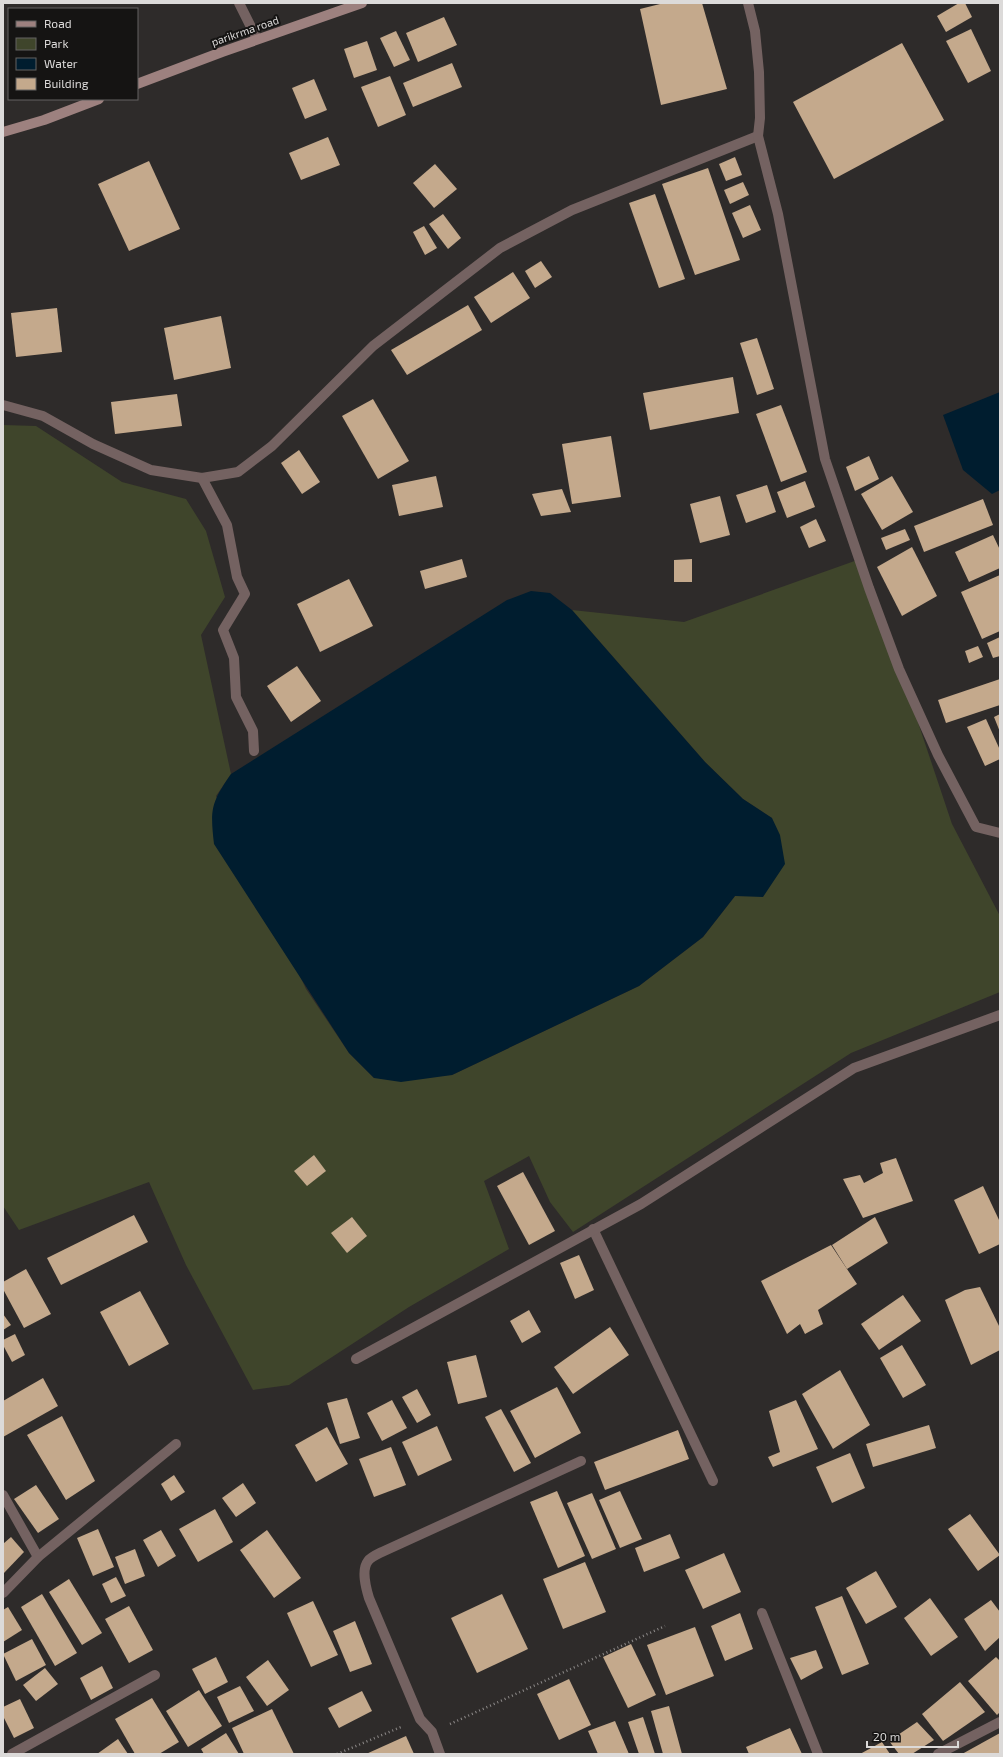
<svg xmlns="http://www.w3.org/2000/svg" width="1003" height="1757" font-family="'Exo 2',sans-serif">
<rect width="100%" height="100%" fill="#2e2b2a"/>
<path fill="#3f452b" d="M3,425L36,426L122,482L186,499L206,531L225,597L201,635L231,774L216,796L306,989L349,1053L374,1078L452,1075L639,986L703,937L735,896L772,818L743,799L705,762L572,610L684,622L863,558L952,824L1000,916V992L851,1053L573,1232L550,1202L529,1156L484,1181L509,1249L409,1307L289,1385L253,1390L186,1265L149,1182L19,1230L3,1206Z"/>
<g fill="#001d2f">
<path d="M1000,392V490L992,494L963,470L943,415Z"/>
<path d="M531,591L550,593L572,610L705,762L743,799L772,818L780,835L785,864L763,897L735,896L703,937L639,986L452,1075L401,1082L374,1078L349,1053L214,844C210,809 211,803 231,774L507,600Z"/>
</g>
<g fill="#c4a98c">
<path d="M664,3H702L727,89L661,105L640,9Z"/>
<path d="M959,3H965L972,17L946,32L937,16Z"/>
<path d="M444,17L457,45L418,62L406,33Z"/>
<path d="M971,29L991,71L968,83L946,41Z"/>
<path d="M396,31L410,60L394,67L380,38Z"/>
<path d="M367,41L377,70L354,78L344,49Z"/>
<path d="M902,43L944,120L834,179L793,102Z"/>
<path d="M452,63L462,87L413,107L403,83Z"/>
<path d="M390,76L406,115L378,127L361,87Z"/>
<path d="M314,79L327,110L305,119L292,88Z"/>
<path d="M328,137L340,165L301,180L289,153Z"/>
<path d="M735,157L742,175L726,181L719,164Z"/>
<path d="M149,161L180,229L129,251L98,184Z"/>
<path d="M435,164L457,189L434,208L413,183Z"/>
<path d="M708,168L740,260L695,275L662,184Z"/>
<path d="M743,182L749,195L730,204L724,190Z"/>
<path d="M655,194L685,279L659,288L629,203Z"/>
<path d="M750,205L761,230L743,238L732,213Z"/>
<path d="M443,214L461,238L448,249L429,224Z"/>
<path d="M424,226L437,248L425,255L413,232Z"/>
<path d="M541,261L552,277L535,288L525,271Z"/>
<path d="M513,272L530,298L491,323L474,297Z"/>
<path d="M468,305L482,330L407,375L391,350Z"/>
<path d="M57,308L62,352L16,357L11,313Z"/>
<path d="M221,316L231,368L174,380L164,328Z"/>
<path d="M757,338L774,389L757,395L740,343Z"/>
<path d="M733,377L739,413L650,430L643,393Z"/>
<path d="M177,394L182,426L115,434L111,402Z"/>
<path d="M373,399L409,461L378,479L342,416Z"/>
<path d="M781,405L807,472L781,482L756,414Z"/>
<path d="M611,436L621,497L572,504L562,444Z"/>
<path d="M299,450L320,482L302,494L281,463Z"/>
<path d="M869,456L879,479L855,491L846,467Z"/>
<path d="M436,476L443,507L399,516L392,485Z"/>
<path d="M892,476L913,512L882,530L861,494Z"/>
<path d="M805,481L815,507L787,518L777,492Z"/>
<path d="M767,485L776,512L746,523L736,495Z"/>
<path d="M562,489L571,512L541,516L532,494Z"/>
<path d="M720,496L730,535L700,543L690,504Z"/>
<path d="M983,499L993,525L924,552L914,526Z"/>
<path d="M816,519L826,541L809,548L800,527Z"/>
<path d="M905,529L910,540L886,550L881,538Z"/>
<path d="M993,535L1000,550V568L969,582L955,552Z"/>
<path d="M912,547L937,596L902,616L877,567Z"/>
<path d="M462,559L467,577L425,589L420,571Z"/>
<path d="M692,559V582H674V560Z"/>
<path d="M1000,575V631L982,639L961,592Z"/>
<path d="M349,579L373,626L320,652L297,604Z"/>
<path d="M1000,637V656L993,658L987,643Z"/>
<path d="M978,646L983,657L969,663L965,651Z"/>
<path d="M297,666L321,701L291,722L267,686Z"/>
<path d="M1000,679V705L946,723L938,700Z"/>
<path d="M1000,714V732L994,717Z"/>
<path d="M986,719L1000,750V759L985,766L967,727Z"/>
<path d="M314,1155L326,1171L307,1186L294,1171Z"/>
<path d="M896,1158L913,1201L863,1218L843,1179L860,1175L864,1183L883,1173L880,1163Z"/>
<path d="M523,1172L555,1231L529,1245L497,1186Z"/>
<path d="M983,1186L1000,1222V1244L979,1254L954,1200Z"/>
<path d="M134,1215L148,1242L61,1285L47,1258Z"/>
<path d="M352,1217L367,1236L347,1253L331,1233Z"/>
<path d="M875,1217L888,1243L847,1269L832,1245Z"/>
<path d="M831,1245L857,1284L818,1310L823,1324L805,1334L800,1324L787,1334L761,1281Z"/>
<path d="M579,1255L594,1290L575,1299L560,1263Z"/>
<path d="M26,1269L51,1314L24,1328L3,1289V1282Z"/>
<path d="M980,1287L1000,1328V1350L971,1365L945,1300L965,1290Z"/>
<path d="M140,1291L169,1344L129,1366L100,1312Z"/>
<path d="M903,1295L921,1321L879,1350L861,1324Z"/>
<path d="M529,1310L541,1332L522,1343L510,1321Z"/>
<path d="M3,1314L11,1325L3,1330Z"/>
<path d="M610,1327L629,1355L573,1394L554,1367Z"/>
<path d="M15,1334L25,1355L12,1362L3,1345V1340Z"/>
<path d="M902,1345L926,1385L903,1398L880,1358Z"/>
<path d="M476,1355L487,1397L458,1404L447,1362Z"/>
<path d="M840,1370L870,1425L833,1449L802,1394Z"/>
<path d="M43,1378L58,1406L3,1437V1401Z"/>
<path d="M557,1387L581,1433L535,1458L510,1411Z"/>
<path d="M417,1389L431,1415L417,1423L402,1397Z"/>
<path d="M347,1398L360,1438L340,1444L327,1403Z"/>
<path d="M392,1400L407,1428L382,1441L367,1413Z"/>
<path d="M796,1400L818,1449L773,1467L768,1457L780,1452L769,1411Z"/>
<path d="M501,1409L531,1463L514,1472L485,1417Z"/>
<path d="M62,1416L95,1481L66,1500L27,1435Z"/>
<path d="M929,1425L936,1448L873,1467L866,1444Z"/>
<path d="M437,1426L452,1460L418,1476L402,1442Z"/>
<path d="M327,1427L348,1464L316,1482L295,1445Z"/>
<path d="M678,1430L689,1459L605,1490L594,1462Z"/>
<path d="M391,1447L406,1485L374,1497L359,1459Z"/>
<path d="M850,1453L865,1488L832,1503L816,1467Z"/>
<path d="M174,1475L185,1492L171,1501L161,1484Z"/>
<path d="M243,1483L256,1503L236,1517L222,1498Z"/>
<path d="M36,1485L59,1519L38,1533L14,1499Z"/>
<path d="M557,1491L585,1556L558,1568L530,1502Z"/>
<path d="M620,1491L642,1539L620,1548L599,1500Z"/>
<path d="M592,1493L616,1549L592,1559L567,1503Z"/>
<path d="M215,1509L233,1542L198,1562L179,1529Z"/>
<path d="M970,1514L1000,1555L978,1571L948,1529Z"/>
<path d="M98,1529L114,1567L93,1576L77,1538Z"/>
<path d="M161,1530L176,1556L158,1567L143,1540Z"/>
<path d="M267,1530L301,1578L274,1598L240,1550Z"/>
<path d="M670,1534L680,1558L644,1572L635,1548Z"/>
<path d="M11,1537L24,1552L3,1574V1544Z"/>
<path d="M135,1549L145,1576L125,1584L115,1557Z"/>
<path d="M724,1553L741,1592L703,1609L685,1570Z"/>
<path d="M585,1562L606,1612L563,1629L543,1579Z"/>
<path d="M876,1571L897,1607L866,1624L846,1588Z"/>
<path d="M116,1577L126,1596L111,1603L102,1584Z"/>
<path d="M69,1579L102,1633L82,1645L49,1592Z"/>
<path d="M42,1594L77,1653L55,1666L21,1607Z"/>
<path d="M502,1594L528,1649L477,1673L451,1618Z"/>
<path d="M842,1596L869,1664L842,1675L815,1607Z"/>
<path d="M930,1598L958,1637L931,1656L904,1618Z"/>
<path d="M991,1600L1000,1612V1637L985,1651L964,1619Z"/>
<path d="M313,1601L338,1655L311,1667L287,1613Z"/>
<path d="M129,1606L153,1650L129,1663L105,1619Z"/>
<path d="M8,1607L22,1630L3,1642V1610Z"/>
<path d="M740,1613L753,1649L725,1661L711,1626Z"/>
<path d="M355,1621L372,1664L350,1672L333,1631Z"/>
<path d="M695,1627L714,1676L666,1695L647,1645Z"/>
<path d="M32,1639L46,1665L16,1681L3,1654Z"/>
<path d="M631,1644L656,1695L628,1708L603,1657Z"/>
<path d="M816,1650L823,1668L801,1680L790,1658Z"/>
<path d="M216,1657L228,1682L205,1694L192,1669Z"/>
<path d="M996,1657L1000,1661V1712L997,1715L968,1681Z"/>
<path d="M268,1660L289,1690L267,1706L246,1677Z"/>
<path d="M102,1666L113,1688L91,1700L80,1678Z"/>
<path d="M45,1668L58,1684L36,1701L23,1685Z"/>
<path d="M569,1679L591,1725L559,1740L537,1694Z"/>
<path d="M960,1682L985,1712L943,1741L922,1714Z"/>
<path d="M240,1686L254,1711L229,1723L217,1697Z"/>
<path d="M199,1690L222,1726L188,1747L166,1711Z"/>
<path d="M362,1691L372,1711L339,1728L328,1708Z"/>
<path d="M152,1698L179,1742L159,1754H135L115,1719Z"/>
<path d="M20,1699L34,1728L14,1738L3,1716V1707Z"/>
<path d="M669,1706L682,1754H663L651,1711Z"/>
<path d="M272,1709L294,1754H244L232,1728Z"/>
<path d="M643,1717L655,1754H639L628,1722Z"/>
<path d="M615,1721L629,1754H598L588,1731Z"/>
<path d="M917,1722L934,1740L912,1754H899L889,1741Z"/>
<path d="M790,1728L802,1754H749L746,1747Z"/>
<path d="M226,1733L239,1754H204L201,1749Z"/>
<path d="M1000,1733V1754H962Z"/>
<path d="M406,1736L414,1754H366Z"/>
<path d="M118,1739L128,1754H97Z"/>
<path d="M882,1742L890,1754H860Z"/>
</g>
<g fill="none" stroke-linecap="round" stroke-linejoin="round">
<g stroke="#8d8a89" stroke-width="2.5" stroke-dasharray="1 3" stroke-linecap="butt">
<path d="M450,1724L665,1626"/>
<path d="M337,1754L401,1727"/>
</g>
<g stroke="#746261" stroke-width="10">
<path d="M3,405L43,416L93,444L151,470L202,478L238,472L272,446L373,346L500,248L572,210L758,136"/>
<path d="M593,1229L713,1481"/>
<path d="M356,1359L641,1204L854,1068L1000,1015"/>
<path d="M3,1495L38,1557"/>
<path d="M12,1754L155,1675"/>
</g>
<g stroke="#746261" stroke-width="10">
<path d="M239,3L257,39"/>
<path d="M748,3L755,31L759,72L760,118L758,136L778,214L825,459L869,588L899,669L938,755L976,827L1000,833"/>
<path d="M202,478L227,525L237,577L245,594L223,630L234,658L236,697L253,731L254,751"/>
<path d="M3,1593L38,1557L176,1444"/>
<path d="M762,1613L818,1754"/>
<path d="M440,1754L432,1732L420,1719L369,1598C366,1588 361,1570 368,1561C371,1557 378,1554 382,1552L581,1461"/>
<path d="M938,1754L1000,1722"/>
</g>
<g stroke="#9d817f" stroke-width="10">
<path d="M137,84L222,52L362,3"/>
<path d="M3,132L44,120L99,99"/>
</g>
</g>
<g text-anchor="middle" stroke-width="4" stroke-linejoin="round" paint-order="stroke">
<g font-size="11" fill="#dcdad9" stroke="#151413">
<text transform="translate(245 31) rotate(-19)" y="4">parikrma road</text>
</g>
</g>
<rect width="1003" height="1757" fill="none" stroke="#dcdad9" stroke-width="8"/>
<rect x="8" y="8" width="130" height="92" fill="#151413" stroke="#656362"/>
<rect x="16" y="21" width="20" height="6" fill="#9d817f" stroke="#656362"/>
<text x="44" y="28" font-size="12" fill="#dcdad9">Road</text>
<rect x="16" y="38" width="20" height="12" fill="#3f452b" stroke="#656362"/>
<text x="44" y="48" font-size="12" fill="#dcdad9">Park</text>
<rect x="16" y="58" width="20" height="12" fill="#001d2f" stroke="#656362"/>
<text x="44" y="68" font-size="12" fill="#dcdad9">Water</text>
<rect x="16" y="78" width="20" height="12" fill="#c4a98c" stroke="#656362"/>
<text x="44" y="88" font-size="12" fill="#dcdad9">Building</text>
<path d="M867 1741v6h91v-6" fill="none" stroke="#dcdad9" stroke-width="2"/>
<text x="873" y="1741" font-size="12" fill="#dcdad9" stroke="#151413" stroke-width="3" paint-order="stroke">20 m</text>
</svg>
